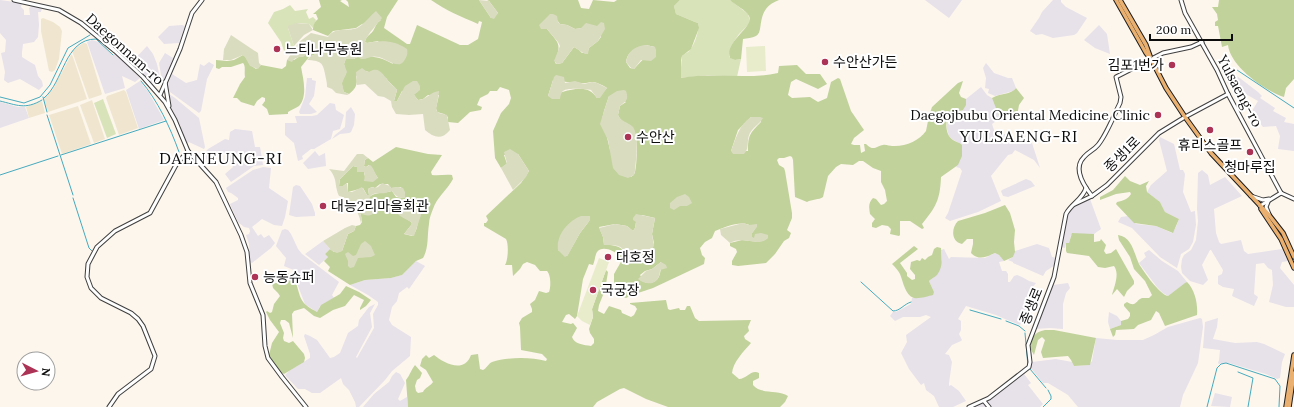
<svg xmlns="http://www.w3.org/2000/svg" width="1294" height="407" font-family="Lora,'Noto Sans KR',serif">
<rect width="100%" height="100%" fill="#fdf6ed"/>
<g fill="#e7e1ea">
<path d="M0,0L22,3L21,7L24,10V15H30L29,8L32,6L42,8L41,12H38L39,25L38,37L34,42L23,44L22,52V57L25,59L35,65L38,76L42,81L43,86L39,90L20,79L8,83L4,80L5,72L1,53L5,52L6,40L0,33Z"/>
<path d="M925,0H962L949,18Z"/>
<path d="M1053,0H1061V2L1066,7L1087,18L1077,33L1074,35L1053,38L1042,34L1036,35L1030,31L1039,18L1042,12Z"/>
<path d="M182,25L185,26L179,43L164,44L158,37L169,26Z"/>
<path d="M1099,25L1107,34L1110,54L1095,48L1084,40Z"/>
<path d="M92,40L99,42L113,56L115,53L140,78L135,82L122,76L125,88L105,94L87,42Z"/>
<path d="M147,46L153,54L157,64L161,83L159,86L154,85L131,63Z"/>
<path d="M165,53L173,58L164,81L161,75L159,63Z"/>
<path d="M209,62L214,65L207,79L201,111L199,113L170,92L167,86L172,74L186,83L197,80L200,64L204,66Z"/>
<path d="M986,63L994,73L1008,78H1012L1016,88L1013,91L995,96L988,93L989,89L985,88L986,78L983,68Z"/>
<path d="M1231,75H1235L1241,79L1258,92L1262,96L1260,98L1275,108L1273,111L1286,118L1284,122L1294,124V151L1278,149L1280,136L1276,126L1263,127L1255,117L1256,115L1252,111L1258,101L1228,84L1227,81Z"/>
<path d="M307,78H312V80L316,81L314,96L309,104L317,112L311,114H300L299,112L305,97Z"/>
<path d="M140,81L149,93L164,120L139,129L126,90Z"/>
<path d="M981,87L987,95L992,98L999,114V119L992,124L995,133L1005,134L1021,142L1024,139L1032,143L1040,168L1034,160L1015,150L1012,154L1008,155L991,176L1001,201L978,212L950,221L945,218L948,213L962,171L960,168L956,167L958,165L959,143L952,139L949,136L947,129V117L949,114L963,110L966,99Z"/>
<path d="M169,94L175,98L199,118L205,147L204,149L191,143L189,142L186,145L180,129L181,127L171,107V102Z"/>
<path d="M0,102L18,107H25L29,118L0,128Z"/>
<path d="M330,103L335,104L336,110L344,115L340,129L333,131L331,139L314,149H311L302,156L303,159L298,161L294,143L285,135V123H297L295,116H312L317,115Z"/>
<path d="M351,107L355,114L354,125L351,132L349,133L340,134L332,139L335,135L345,127L346,112Z"/>
<path d="M235,129L252,131L255,147H260L263,165L254,166L231,182L225,174L233,167L228,154L225,153L208,159L201,160L200,158L208,149L225,139L229,140L230,132Z"/>
<path d="M1160,137L1174,144L1180,170H1183L1185,174L1183,192L1191,212L1195,211L1196,225L1193,242L1189,249L1181,254L1177,268L1160,257L1132,228L1118,222L1121,217L1128,216L1136,224L1156,226L1172,233L1176,227L1179,219L1165,212L1160,202L1147,192L1151,185L1167,171L1159,140Z"/>
<path d="M315,151L319,156L325,153L326,166L308,169L303,163Z"/>
<path d="M263,167L271,168L269,188L288,201L285,217L282,226L274,225L262,219L252,227L258,236L261,234L264,238L269,235L275,243L271,248L252,263L250,262L249,244L246,235L249,234L250,231L249,228L244,227L238,222L230,204L238,200V198L231,193L228,192L226,188L253,170Z"/>
<path d="M1202,170L1208,175L1210,185L1225,177L1242,196L1214,209L1216,233L1219,242L1221,244L1241,240L1244,251L1248,254L1282,249L1288,261L1282,262L1280,268L1294,285V307H1286L1269,302L1273,285L1272,270L1268,268L1264,263L1256,264L1254,294L1258,297L1254,306L1232,296L1234,289L1223,287L1218,284V276L1222,274L1223,270L1211,250H1210L1202,265L1208,280L1203,285L1190,281L1182,273L1181,267L1182,259L1184,255L1191,250L1196,240L1198,221L1197,209L1198,173Z"/>
<path d="M1026,179L1031,181L1035,186L1008,197L1003,196L1001,191L1002,190Z"/>
<path d="M296,185L300,186L312,204L315,213V216L296,217L289,215L293,187Z"/>
<path d="M1090,199L1101,229L1094,234L1071,235L1069,243H1066L1065,248L1061,247L1068,212L1074,207Z"/>
<path d="M285,229L288,230L291,234L298,249L302,254L339,282L332,295L334,298L320,306L317,312L305,304L296,281V271L284,266L286,258L276,246L282,230Z"/>
<path d="M323,241L330,249L325,254L328,257L319,265L305,254Z"/>
<path d="M1037,244L1049,248L1052,257L1057,258L1055,265L1046,271L1043,276L1013,263V262L1008,260L1013,257L1015,251Z"/>
<path d="M944,249L949,259L951,257L985,258L995,253L999,255L1004,261L999,262L1002,271H1006L1008,274V282H1010L1014,276L1017,275L1022,277L1029,281L1036,283L1031,289L1029,294L1025,303L1026,307L1024,317L1020,325L1005,319L996,315L966,306L958,319L961,321V330L959,334L962,340L961,341L952,345L945,354L949,355L952,362L949,383V386L951,385L959,391L966,401L953,407H939L934,396L926,390L924,383L921,385L909,369L901,353L907,342L906,335L931,317L926,315L920,317H903L895,321L890,316L893,312H896L911,304L912,298L925,297L934,292L929,281L934,277L942,260L941,250Z"/>
<path d="M1149,250L1162,261L1178,271L1187,282L1168,296L1163,293L1157,287L1139,263L1146,257L1144,253Z"/>
<path d="M416,261L425,266L409,289L407,287L399,293L397,301L392,307L389,320L392,325L411,337L410,356L392,371L385,380L359,407H356L355,402L349,390L343,384L341,378L320,393H312L305,389H298L285,375L289,371L310,358V354L304,336L305,334L310,336L317,340L330,358L334,357L340,353L348,333L358,326L359,320L369,307L375,304L370,313L372,327L356,357L357,358L374,328L373,314L378,305V302L368,295L350,285L365,280L391,278L402,275Z"/>
<path d="M1068,283L1070,288L1066,293L1063,304V329L1050,328L1035,329L1053,285Z"/>
<path d="M1109,312L1117,316L1121,321V325L1110,329L1108,322Z"/>
<path d="M1200,318L1202,319L1203,327L1198,363L1183,395L1180,407H1078L1068,395L1048,383H1043L1030,367L1032,362L1056,359L1072,362L1074,366L1089,365L1092,361L1096,338L1117,340H1143L1154,335L1168,327Z"/>
<path d="M1218,318L1217,327L1213,339L1235,343L1257,342L1264,344L1285,354L1282,362L1280,378L1277,379L1266,374L1229,363H1223L1219,364L1218,363L1219,360L1220,350L1203,348L1205,322Z"/>
<path d="M396,372L400,374L405,383L398,399L400,401L407,397L408,407H363L374,394L389,382L392,376Z"/>
<path d="M1024,374L1031,383L1028,385L1043,404L1040,407H974L990,399Z"/>
<path d="M1215,393L1232,397L1230,407L1211,406Z"/>
</g>
<g fill="#f0e6cf">
<path d="M43,18L53,22L60,27L62,31L59,59L55,70L52,72L49,71L41,31V19Z"/>
<path d="M83,43H85L87,44L102,94L101,95L89,99L72,51Z"/>
<path d="M71,55H72L73,57L87,99L48,112L44,99L53,89Z"/>
<path d="M124,90L126,92L138,128L119,135L106,98L107,96Z"/>
<path d="M92,100L105,139L94,143L80,105Z"/>
<path d="M42,101L45,113L29,118L26,107Z"/>
<path d="M78,106L91,144L62,154L49,115Z"/>
</g>
<g fill="#d9e3ba">
<path d="M680,0H730L748,14L750,21L749,24L739,34L731,46L729,57L735,60L741,59L737,77L708,75L680,78L682,56C684,54 686,53 688,52C694,47 700,30 698,23L695,22L676,14L674,6Z"/>
<path d="M290,5L295,11L308,9L306,12L309,19L313,17L316,20L313,28L309,24L299,23L288,28L294,46L290,49L284,51L281,42L268,23L274,12L283,9Z"/>
<path d="M103,99L116,134L107,138L94,103Z"/>
</g>
<g fill="#c1d29b" fill-rule="evenodd">
<path d="M319,0H342L340,1L349,7L348,2L346,0H398L387,17L384,28L407,44H410L417,25L460,45H468L478,39L482,22L479,21L478,24C462,17 445,10 431,0H479L491,18L498,13L489,1L487,0H578L581,8L589,9L593,0L614,2L617,0H680L674,6L676,14L695,22L698,23L699,28L691,49L682,56L681,60V78C713,72 746,80 778,73L779,66L797,65L806,74H820L827,84L818,89L796,79L791,82L788,95L792,98L810,97L818,102L827,98L831,82L838,78L840,79L851,111L864,130L854,138L851,144L854,145H860L861,153L865,151L864,144H866C874,152 876,146 883,145C885,144 890,146 892,146C905,147 919,141 926,131L929,116L932,107L958,83L963,81L959,93L961,97L966,99V105L963,110L949,114C945,121 945,135 953,140C956,142 959,142 962,145V156L958,165L941,177C940,200 936,207 922,224L924,228L922,229L910,221H900V235L899,236L890,234L891,229L888,226L882,225L876,228L872,227V223L875,219L870,214C869,208 868,203 873,198L876,199L881,205L884,204L887,201L885,190L881,182V171L873,168L863,161H859L853,165L841,164L836,167L828,176L823,197C819,200 812,199 807,202L795,197L793,160L792,157L790,156L784,158H779L777,160L779,165L784,168L785,171L792,213V218L787,230L791,233L789,238L784,241L775,254L766,263L738,266L732,265V261L737,252L736,249L730,246V243L742,240L760,242L751,237L752,233L755,229C745,218 728,226 715,231L712,238L705,242L700,248L702,255L705,258L704,264L653,288L632,295L626,298L618,295L614,284V274L622,260C620,253 603,244 597,252C595,255 595,261 593,265L589,264L583,279L577,316L575,319L569,314L566,315L562,322L571,324L573,323L577,328L572,337C574,344 584,345 591,346L594,343V339L590,333L589,329L593,317L592,309L606,270L608,272L605,290L599,305L598,311L604,314L609,306L621,310L622,313L631,317L634,315L637,309L635,306L630,304V303L666,300L668,309L670,310L679,308L680,310H685L687,306H690L695,318L699,321L751,320L748,327L749,331L744,336L745,339L751,343C744,351 733,362 732,373L739,379C747,379 751,369 759,373V378L753,381V385C761,395 778,389 788,396L785,402L780,407H668L646,399L624,388L620,389L597,402L593,407H408L406,380C410,375 411,370 415,365L422,373L420,378L417,380L415,386L416,391L418,393L423,392C425,387 431,386 433,382L426,370L420,366L422,359L426,355L429,358L434,355C444,363 464,374 471,355L478,354L480,369L483,370C487,368 488,364 492,362C507,357 531,357 546,361L547,359L542,354L521,350L520,327L519,323L522,318L532,312V309L530,304L535,300L539,291L546,293L549,292C551,287 551,275 547,271H540L535,265L527,262L523,264L520,269L513,276L512,265H505C508,261 509,244 506,239L484,226V223H486L488,220L486,216L521,183L529,171L518,154L504,155L507,164L501,168L495,158L493,131L501,113L509,104L511,98L509,90L500,87L497,91H490L488,94L480,98L477,105L482,107L481,110L470,112L458,123L448,122V117L444,114L437,112L436,108L439,95H428L423,99L418,100L414,95L402,91L397,101H394L397,90C393,85 389,83 386,78L366,71L356,76C358,84 356,89 349,94L344,92C341,84 341,81 346,74L344,64L346,58L354,59C358,56 360,57 364,57C376,56 382,58 393,64L378,41L367,43L365,42C366,36 370,35 373,31C376,26 376,23 381,20L362,24L356,28L333,31L328,36L313,30C313,26 314,22 318,19L316,14H313L321,7ZM557,20L560,24L567,25L575,29L597,26L601,37L598,41L589,48L588,51L582,53L579,50L574,47L562,63L557,64L555,63C561,43 560,45 547,29L545,28ZM646,45L655,47C648,55 641,61 634,69L630,68L626,62C628,50 636,49 646,45ZM553,80C563,82 572,82 582,83C585,84 588,82 592,82C597,82 602,85 607,88L597,98C586,80 563,93 548,96ZM609,96L626,102L620,106L618,115C621,123 630,124 634,131C638,136 637,165 635,172C634,175 634,175 631,177L610,150L606,133L601,124L604,111ZM751,117H760L761,122C750,133 748,135 748,151H731L738,130ZM642,215L655,218L652,234L654,243L652,248L645,256L636,262H633L624,258L623,250C617,245 612,245 604,245L603,237L599,227L615,224L627,226L633,231L635,228L636,222ZM590,220L580,233L567,256L558,250V244ZM661,262C661,273 660,284 646,283L640,275L645,271L652,269Z"/>
<path d="M730,0H779C754,9 765,32 756,36C752,38 747,38 743,39L741,59L735,60L730,58C724,41 755,27 749,16C746,10 735,5 730,0Z"/>
<path d="M1219,0H1294V79L1286,88L1284,97C1265,91 1230,66 1228,45L1222,47L1218,26H1215V22L1218,20L1217,14L1212,7H1218Z"/>
<path d="M299,46L316,52V54L309,57L301,67C303,78 308,96 299,106C296,108 291,110 288,112V114L269,115L267,109L262,105L265,101V98L262,97L257,101L254,106L241,102L237,98H233L240,84L245,77C244,72 246,66 243,63L231,67H222L219,69L216,68V60L227,61L234,60L243,55C248,58 247,64 256,69L261,65L282,69L286,66L287,60H294L300,56L302,57L306,52L301,51L298,47Z"/>
<path d="M1016,88L1024,98L1019,105L1017,116L1013,118L1011,113L1008,111L999,116L992,98C1000,93 1011,95 1016,88Z"/>
<path d="M396,147L428,154L442,155L431,172L432,175C439,176 445,174 452,175L453,179C447,190 437,197 433,209C431,214 429,219 429,224C427,236 429,248 423,258L416,261L402,275L391,278L365,280L350,285L328,271L330,267L324,261L328,257L325,254L330,249L334,252L342,251L348,234L354,231L356,226L360,225L362,222L360,212L376,209L374,203L369,200V197C375,192 384,193 392,191L396,197L405,198L401,187L391,188L388,184H380L375,188L372,187L368,189L369,195H367L363,188L348,192V183H347L343,186H339L340,179L353,166L357,167V172H364L365,177L378,178L369,165L366,167L364,166L365,160L368,158L373,162ZM402,204L405,208L413,213L418,208C418,217 419,231 412,236L404,234L412,224L411,222L405,218Z"/>
<path d="M1125,176L1130,181L1140,185L1149,181L1146,186L1147,192L1160,202L1165,212L1179,219L1173,233L1156,226L1134,223L1116,204L1117,202C1123,201 1128,199 1131,194L1130,192L1116,194L1100,200V197L1113,190Z"/>
<path d="M1005,205L1010,213L1015,230L1014,242L1015,252L1013,257L1004,261L999,255L995,253C986,257 979,261 971,253L973,244V239H967L962,244C951,242 951,228 958,221L985,213Z"/>
<path d="M1072,233L1094,234V242L1100,241L1101,239L1106,245L1104,251L1106,254L1111,253L1116,249L1134,281V284L1127,291L1124,297L1117,289L1112,295C1114,287 1120,274 1114,266L1105,268L1098,267L1089,256L1067,253L1066,251V243H1069Z"/>
<path d="M1118,235C1132,237 1134,253 1139,264C1144,272 1159,294 1168,296L1185,283L1187,282C1195,290 1198,304 1197,315L1165,326L1159,313L1156,311L1151,320L1138,325L1134,329L1116,330L1115,335L1113,337L1110,329L1121,325V321L1128,319L1130,316V313L1124,306V304L1127,302C1136,308 1136,300 1142,298C1145,298 1147,298 1149,298L1152,295L1145,281L1134,269L1130,257L1119,240Z"/>
<path d="M914,246L918,249L900,263L907,273V276L912,280L915,279V275L910,269L911,262L917,260L920,261L922,258L925,260L928,257L932,255L934,249L937,247L941,248C941,258 944,266 937,275C935,277 931,279 929,281L934,292L933,295C928,296 920,299 914,298C905,295 903,281 900,274C898,270 895,267 892,264Z"/>
<path d="M281,271C302,274 294,295 306,305C309,308 314,310 317,312L321,305L340,294L346,286L359,292L371,300L366,306L360,310V308L364,300L354,295L345,306L333,310L320,318L314,316L304,308L294,311L292,314L293,338L289,323L285,320H281L280,323L284,333L283,338L284,341L289,343L293,341L304,354L305,358L304,362L284,374C277,371 272,362 269,355L272,343L279,332L270,320L266,312L267,311L270,313L272,312L274,304L280,296L278,293L273,288L272,283H279L280,278L284,277Z"/>
<path d="M1045,330H1054L1096,338L1090,365L1074,366L1071,360L1068,356L1043,358L1041,352L1045,340L1042,337L1038,340L1034,355L1030,348C1031,338 1034,332 1045,330Z"/>
</g>
<g fill="#dadcc0">
<path d="M479,0L489,1L498,13L494,19L491,18Z"/>
<path d="M376,11L382,18C378,23 366,36 365,42L367,43C382,40 394,40 407,49C408,54 407,56 404,61C398,70 386,58 378,57C371,55 368,59 362,59C360,59 359,57 357,57L354,59H346L344,64L347,72L342,83L344,92L349,94L347,95L336,93L332,89L327,87C327,82 326,79 325,74C323,61 319,61 307,60L311,56L316,54V52L299,46L298,47L301,51L307,52V54L303,57C299,57 295,57 292,62L287,60L299,42L311,33L328,37C336,25 349,33 359,27C365,23 370,16 376,11Z"/>
<path d="M550,14H553L557,16L558,22L560,24L567,25L575,29L581,28L586,23L597,26L601,22L604,23L605,29L598,41L589,48L588,54H585L574,47L562,63L557,64L554,61L560,46L558,42L547,29H541L539,25Z"/>
<path d="M296,23L309,24L313,30L304,35L294,46L288,28V26Z"/>
<path d="M231,35L258,53L259,63L261,65L258,69L250,66L245,57L243,55L231,60H223L224,49Z"/>
<path d="M646,45L655,47L656,50V57L651,61L641,60L634,69H632L626,62C628,51 635,46 646,45Z"/>
<path d="M362,68L366,71L369,72C380,65 384,77 390,83C392,86 395,86 397,90L394,101H397L405,86L413,81H417L420,86V90L414,95L418,100C426,100 430,92 439,91V92L436,110L439,113L447,115L450,130C442,140 434,138 425,130L423,114L409,115L396,114L392,107L391,101L384,97L378,96L365,84L357,85L356,72Z"/>
<path d="M556,75L564,77L565,83L575,81L584,84L592,82L597,83L607,88L600,98H597L591,90C585,89 565,87 562,92C561,94 560,97 560,99H552L548,96L554,77Z"/>
<path d="M624,90L626,91C629,100 626,101 620,106L618,115C621,122 628,122 633,127C639,135 636,161 635,171L634,175L628,178L619,175L613,168L608,140L600,124L604,111L609,96L617,91Z"/>
<path d="M751,117H760L763,118C760,124 753,127 750,133C746,140 750,148 744,154H733L731,151C736,138 739,125 751,117Z"/>
<path d="M510,149L518,154L529,171L526,177L513,190L501,168L507,163L504,152Z"/>
<path d="M357,154H363L368,158L365,160L364,166L366,167L370,165C374,168 375,174 378,178L373,182L364,181L365,175L364,172H357V167L353,166L340,179L339,186H343L347,183L348,192H352L362,187L367,195H369L368,189L372,187L374,188L378,187L382,183L390,186L391,188L398,187L403,188L405,192V198C398,198 396,196 392,191C390,191 388,192 386,193C379,194 371,191 369,200L375,206L376,211C371,217 366,216 360,213L362,218L361,223C359,212 351,198 339,196C334,185 338,179 329,169L344,171Z"/>
<path d="M685,194L689,197L692,203L687,206H680L674,210L670,208V203L677,197Z"/>
<path d="M396,204H402L405,208L413,213L418,208L421,209V215L414,236L404,234L412,224L411,222C403,217 394,216 396,204Z"/>
<path d="M636,214L655,218L652,234L654,246C647,256 639,265 625,260C624,257 625,253 623,250C620,244 610,245 604,245L603,237L599,228L615,224L627,226L633,231L635,228L636,222L633,220V218Z"/>
<path d="M581,216H590V220L580,233L568,255L565,257L558,250C556,235 568,221 581,216Z"/>
<path d="M743,223L749,225L757,224V227L752,233V237L754,238L755,234L761,233L768,235V238C758,248 744,235 730,243L721,235L720,229Z"/>
<path d="M352,225L356,226L354,231L348,234L342,251L337,253L332,251L323,241L345,228Z"/>
<path d="M365,241L371,246L375,255L371,257L358,258L354,267L350,268L348,266V261L345,254L348,252L353,256L356,255L361,244Z"/>
<path d="M661,262L666,265L667,268L660,270C660,284 648,287 638,279L646,271L652,269Z"/>
</g>
<g fill="#e8eccb">
<path d="M765,46L766,71L747,72L746,47Z"/>
<path d="M599,258L609,262L592,309L593,317L590,325L582,321L577,316Z"/>
</g>
<g fill="none" stroke-linecap="round" stroke-linejoin="round">
<g stroke="#45aabe" stroke-width="1">
<path d="M1237,70L1294,108"/>
<path d="M141,81C158,101 170,127 179,152"/>
<path d="M0,97L24,103L40,97L50,85L68,48L90,35"/>
<path d="M43,97L47,112"/>
<path d="M44,98C64,82 64,39 96,39L113,55"/>
<path d="M0,101C17,105 25,110 42,100"/>
<path d="M47,115L73,195"/>
<path d="M61,155L166,121"/>
<path d="M0,175L58,156"/>
<path d="M73,198L89,248L92,251"/>
<path d="M861,282L893,311C900,311 904,304 911,302"/>
<path d="M970,310L1001,319"/>
<path d="M1006,321L1019,326L1025,331"/>
<path d="M1025,333L1028,366"/>
<path d="M1030,369L1046,388"/>
<path d="M1238,372L1253,378L1248,407"/>
<path d="M1043,407L1051,399V396L1048,390"/>
<path d="M1207,407L1217,368L1221,364L1226,363L1275,379L1280,386L1279,407"/>
</g>
<defs>
<g id="minor">
<path d="M14,0L59,10L81,23L115,51L143,77L165,102L175,120L188,151L216,182L241,235L247,252L250,283L263,315L265,346L268,358L282,377L306,407"/>
<path d="M1181,0L1185,13L1217,70L1228,94L1281,193"/>
<path d="M165,82L169,106"/>
<path d="M160,95L180,49L192,13L202,0"/>
<path d="M1281,193L1294,199"/>
<path d="M1092,196C1084,186 1072,169 1084,157C1088,152 1094,150 1098,145C1107,134 1114,115 1120,103L1121,97L1116,77L1163,53L1191,47L1202,42"/>
<path d="M1251,196L1263,200L1269,199"/>
<path d="M1268,202L1266,207L1269,214"/>
<path d="M1075,204L1092,196L1107,185L1159,133L1185,117L1228,94"/>
<path d="M1260,206L1281,193"/>
<path d="M984,401L989,407"/>
<path d="M109,407L118,394L151,369L155,356L143,326L138,319L131,313L101,298L91,288L87,277L88,264L97,247L115,231L150,213L176,165L188,151"/>
<path d="M969,407L989,398L1029,367L1030,362L1028,345L1054,277L1066,214C1071,204 1083,199 1086,188"/>
</g>
<g id="major">
<path d="M1116,0L1146,53L1150,58"/>
<path d="M1120,0L1146,45L1151,59L1166,88L1185,117L1211,153L1269,215L1283,233L1294,257"/>
<path d="M1261,209L1281,239L1294,268"/>
<path d="M1286,407L1294,355"/>
<path d="M1289,407L1294,373"/>
</g>
</defs>
<use href="#minor" stroke="#3f3f3f" stroke-width="5"/>
<use href="#major" stroke="#1d1d1d" stroke-width="5.5"/>
<use href="#minor" stroke="#fff" stroke-width="3"/>
<use href="#major" stroke="#eab070" stroke-width="3.5"/>
</g>
<g fill="#ac3355" stroke="#fff" stroke-width="1.5">
<circle cx="277" cy="49" r="4"/>
<circle cx="825" cy="62" r="4"/>
<circle cx="1172" cy="65" r="4"/>
<circle cx="1158" cy="115" r="4"/>
<circle cx="1210" cy="130" r="4"/>
<circle cx="628" cy="137" r="4"/>
<circle cx="1250" cy="152" r="4"/>
<circle cx="323" cy="206" r="4"/>
<circle cx="608" cy="257" r="4"/>
<circle cx="255" cy="277" r="4"/>
<circle cx="593" cy="290" r="4"/>
</g>
<g text-anchor="middle" stroke-width="4" stroke-linejoin="round" paint-order="stroke">
<g font-size="14" fill="#0c0c0c" stroke="#fff">
<text transform="translate(125 49) rotate(42)" y="5">Daegonnam-ro</text>
<text transform="translate(1240 91) rotate(62)" y="5">Yulsaeng-ro</text>
<text transform="translate(1122 154) rotate(-45)" y="5">종생1로</text>
<text transform="translate(1031 306) rotate(-68)" y="5">종생로</text>
</g>
<g font-size="14" fill="#0c0c0c" stroke="#fff" text-anchor="start">
<text x="285" y="54">느티나무농원</text>
<text x="833" y="67">수안산가든</text>
<text x="1164" y="70" text-anchor="end">김포1번가</text>
<text x="1150" y="120" text-anchor="end">Daegojbubu Oriental Medicine Clinic</text>
<text x="636" y="142">수안산</text>
<text x="1210" y="150" text-anchor="middle">휴리스골프</text>
<text x="1250" y="172" text-anchor="middle">청마루집</text>
<text x="331" y="211">대능2리마을회관</text>
<text x="616" y="262">대호정</text>
<text x="263" y="282">능동슈퍼</text>
<text x="601" y="295">국궁장</text>
</g>
<g font-size="16" letter-spacing="1" fill="#0c0c0c" stroke="#fff">
<text x="1019" y="142">YULSAENG-RI</text>
<text x="221" y="164">DAENEUNG-RI</text>
</g>
</g>
<g transform="translate(36 371) rotate(96)"><circle r="19" fill="#ffffff" stroke="#9e9e9e"/>
<path d="M0-3L7 15L0 10L-7 15Z" fill="#ac3355"/>
<text y="-6" font-size="11" font-weight="bold" text-anchor="middle" fill="#0c0c0c">N</text>
</g>
<path d="M1150 34v6h82v-6" fill="none" stroke="#0c0c0c" stroke-width="2"/>
<text x="1156" y="34" font-size="12" fill="#0c0c0c" stroke="#ffffff" stroke-width="3" paint-order="stroke">200 m</text>
</svg>
